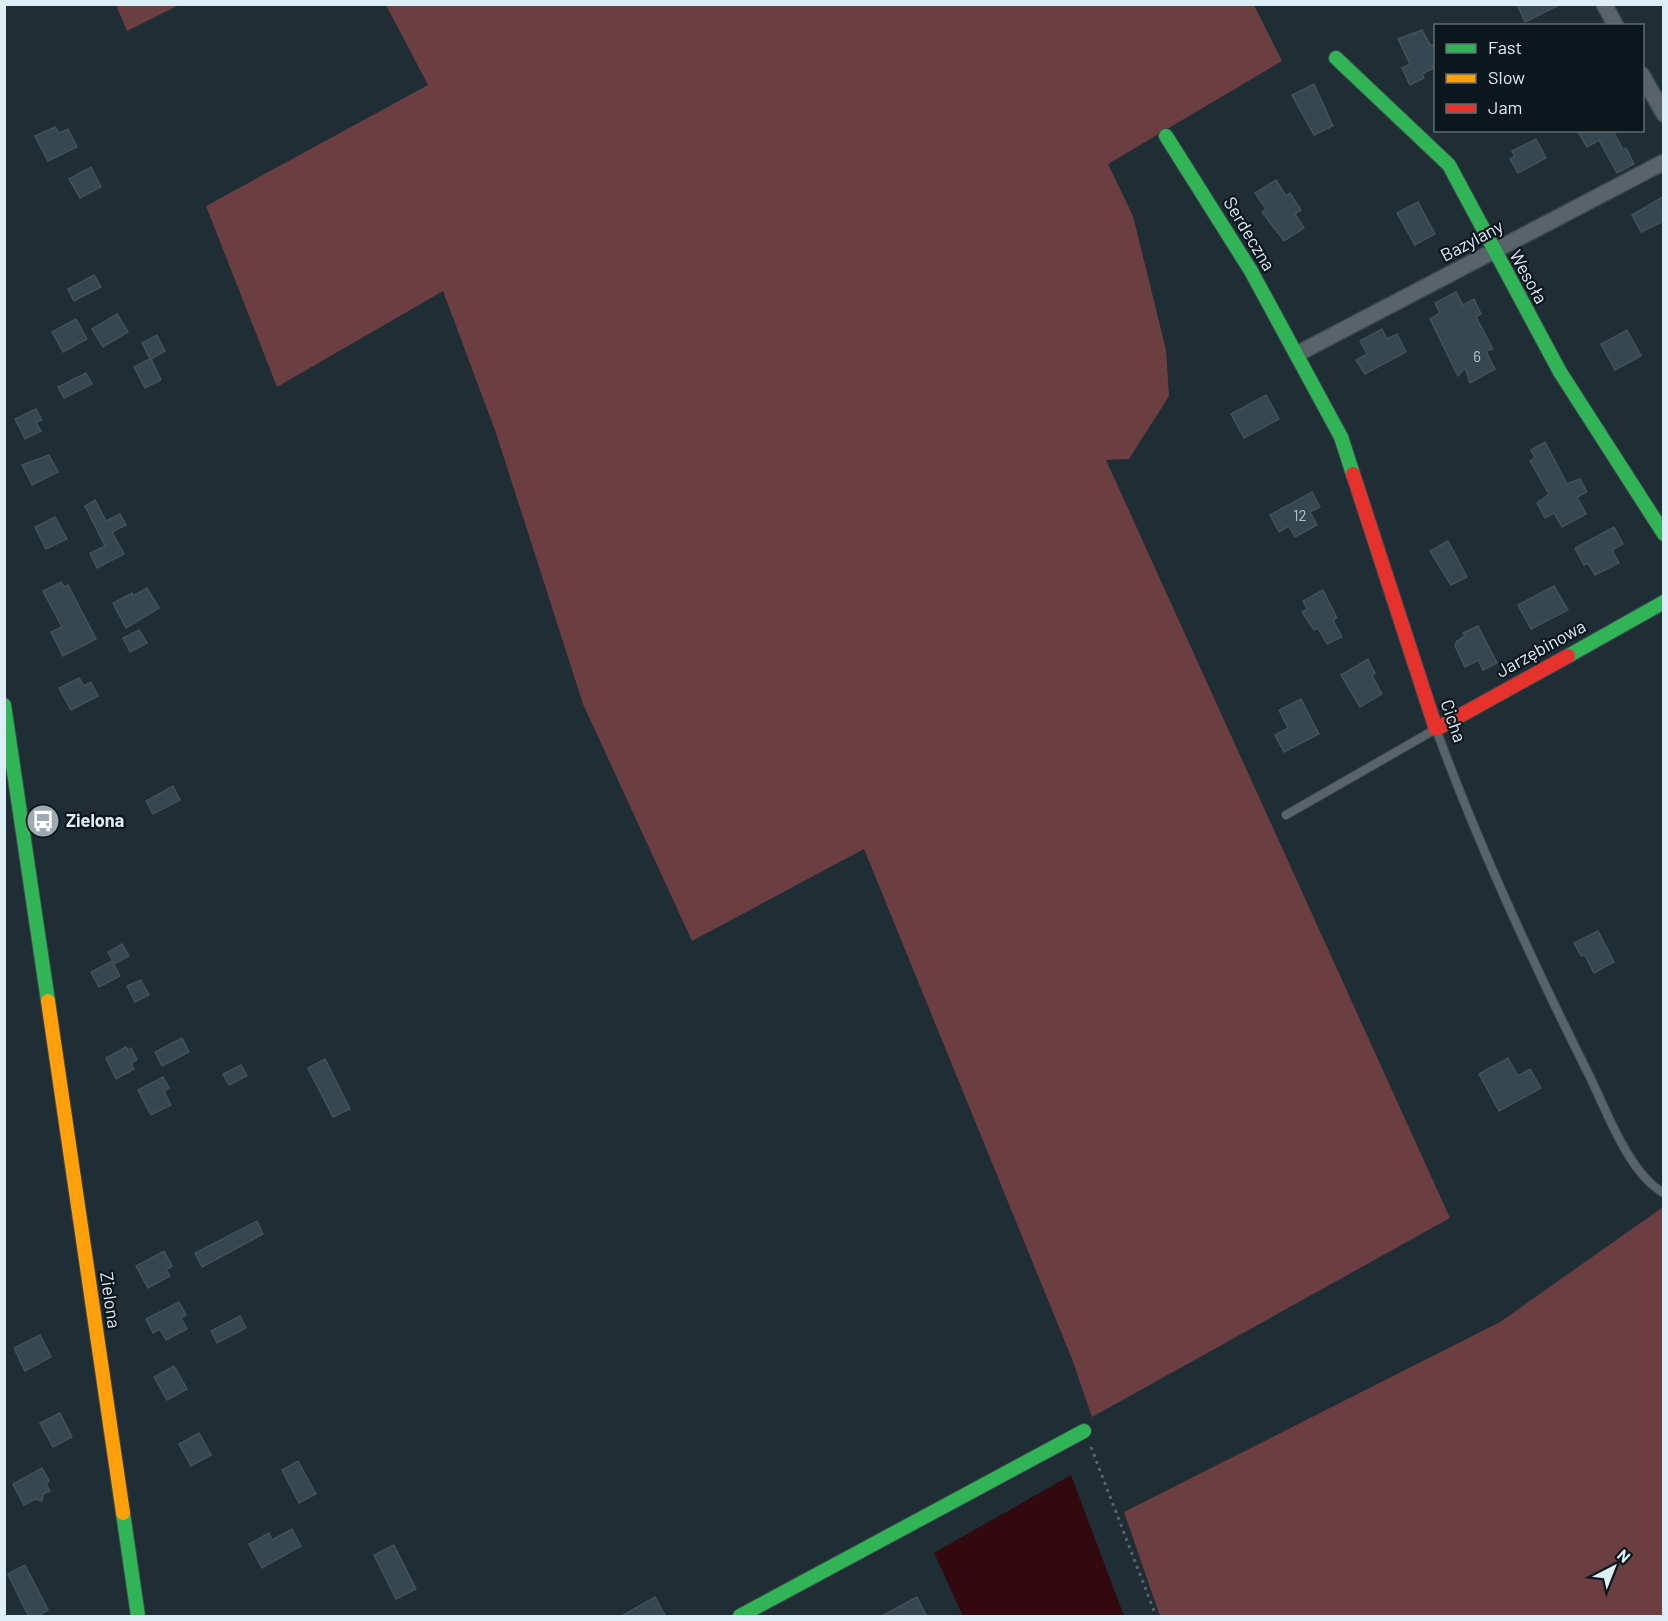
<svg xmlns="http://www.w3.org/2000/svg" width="1668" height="1621" font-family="Barlow,sans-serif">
<rect width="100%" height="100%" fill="#1f2d35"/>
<g fill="#6b3e41">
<path d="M116,5H179L127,31Z"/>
<path d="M386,5H1254L1282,61L1108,164L1133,216L1166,350L1169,396L1129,459L1106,460L1450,1218L1092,1417L1072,1359L864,849L692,941L583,704L496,433L443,291L277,387L206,206L428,85Z"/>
<path d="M1663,1207V1616H1160L1124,1512L1500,1322Z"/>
</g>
<path fill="#330910" d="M1071,1475L1124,1616H963L934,1553Z"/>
<g fill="#354750" stroke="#455057" stroke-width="1.5">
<path d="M1517,4H1561L1525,22Z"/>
<path d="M1422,30L1431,46L1436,43V67L1422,74L1424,78L1410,85L1402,68L1410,64L1398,39Z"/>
<path d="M1314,84L1333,126L1314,135L1292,95Z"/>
<path d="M55,127L59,133L68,129L77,147L48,161L35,136Z"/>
<path d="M1577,130H1617L1614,132L1623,150L1626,148L1634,164L1617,173L1599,140L1587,147Z"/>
<path d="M1536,139L1546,158L1518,173L1510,159L1515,156L1512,151Z"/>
<path d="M91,167L101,187L80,198L69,179Z"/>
<path d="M1276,180L1286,196L1290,193L1301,210L1295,214L1304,228L1284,241L1262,212L1266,209L1255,193Z"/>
<path d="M1664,196V221L1641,232L1632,215Z"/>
<path d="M1418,202L1435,234L1415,245L1397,213Z"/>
<path d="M94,275L101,287L74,301L68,289Z"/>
<path d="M1456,292L1463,305L1474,299L1481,314L1476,317L1493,349L1486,351L1495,369L1470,383L1465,368L1458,376L1430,319L1440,313L1435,303Z"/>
<path d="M117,314L128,332L103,347L92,329Z"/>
<path d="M76,319L87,339L63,352L52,332Z"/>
<path d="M1382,329L1387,339L1397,334L1406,352L1365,374L1356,360L1367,354L1360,341Z"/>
<path d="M1627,330L1641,356L1615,370L1601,344Z"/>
<path d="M157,335L165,351L151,359L161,380L145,388L134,367L150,359L142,343Z"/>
<path d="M86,373L92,384L64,398L58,387Z"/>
<path d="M1266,395L1279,419L1244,438L1231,414Z"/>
<path d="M36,409L42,420L36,422L41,431L25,439L15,419Z"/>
<path d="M1545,442L1567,484L1580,479L1587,492L1577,497L1586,514L1562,527L1554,513L1545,518L1537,503L1549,494L1530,461L1535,458L1531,450Z"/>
<path d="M49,455L58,472L32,485L22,465Z"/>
<path d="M1312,492L1320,507L1310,512L1317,525L1295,537L1289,526L1279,532L1270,515Z"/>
<path d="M95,500L106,521L120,514L126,525L112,532L124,554L97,568L90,553L105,546L85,506Z"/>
<path d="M55,517L67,539L46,549L35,527Z"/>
<path d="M1614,527L1623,544L1612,550L1619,563L1595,575L1588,563L1584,565L1575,548Z"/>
<path d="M1448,541L1467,577L1451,585L1430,551Z"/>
<path d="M61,582L64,587L68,585L96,639L63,656L51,632L62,627L43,591Z"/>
<path d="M1554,586L1568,610L1531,629L1518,605Z"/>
<path d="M147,588L159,608L126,628L113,603L132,593L133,596Z"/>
<path d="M1323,590L1337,618L1333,620L1342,637L1327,644L1318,628L1314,630L1302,612L1307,609L1303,601Z"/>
<path d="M1478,626L1497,663L1483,670L1478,660L1465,667L1455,646L1457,641L1465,636L1463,633Z"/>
<path d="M139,630L147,643L130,652L123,638Z"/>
<path d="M1368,659L1375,673L1372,675L1382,694L1360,707L1341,675Z"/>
<path d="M79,678L84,686L91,682L98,696L71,710L59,688Z"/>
<path d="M1301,699L1319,734L1284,752L1275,735L1288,728L1279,710Z"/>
<path d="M173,786L180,800L153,814L146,801Z"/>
<path d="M1598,931L1614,962L1594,973L1585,955L1581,956L1574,943Z"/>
<path d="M122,944L129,956L114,964L108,952Z"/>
<path d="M112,961L120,976L99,987L91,972Z"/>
<path d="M141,980L149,995L135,1002L127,986Z"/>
<path d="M182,1038L189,1052L162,1066L155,1052Z"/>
<path d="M126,1047L128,1050L131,1048L137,1060L131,1063L134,1069L116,1079L106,1058Z"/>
<path d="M1508,1058L1518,1076L1530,1069L1541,1088L1499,1111L1479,1074Z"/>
<path d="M325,1059L350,1109L333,1117L308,1068Z"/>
<path d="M241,1065L247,1076L229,1085L223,1074Z"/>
<path d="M163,1077L169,1088L164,1091L171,1105L151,1115L138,1090Z"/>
<path d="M257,1221L263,1234L202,1267L195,1253Z"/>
<path d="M164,1251L172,1266L166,1270L170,1276L148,1288L136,1266Z"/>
<path d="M179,1302L186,1315L181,1318L187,1329L166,1340L160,1329L153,1333L146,1319Z"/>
<path d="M240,1316L246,1328L217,1343L211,1331Z"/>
<path d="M40,1335L51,1357L25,1371L14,1348Z"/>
<path d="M174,1366L187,1389L167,1400L154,1377Z"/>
<path d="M60,1413L72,1437L53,1447L40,1423Z"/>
<path d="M199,1433L211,1455L191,1466L179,1444Z"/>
<path d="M298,1461L316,1494L299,1503L282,1470Z"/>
<path d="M42,1468L49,1481L46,1483L50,1491L43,1494L42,1501L35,1499L24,1505L13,1484Z"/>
<path d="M292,1529L301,1546L262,1568L249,1544L269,1533L272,1540Z"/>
<path d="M394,1545L416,1589L396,1599L374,1555Z"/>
<path d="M25,1565L48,1610L37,1617H29L8,1574Z"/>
<path d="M655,1597L666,1617H620Z"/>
<path d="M917,1597L927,1617H880Z"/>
</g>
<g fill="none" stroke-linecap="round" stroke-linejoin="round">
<defs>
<path id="lane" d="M1286,815L1436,729C1479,847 1531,959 1587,1071C1605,1106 1628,1174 1664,1193"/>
<g id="street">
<path d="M1604,4L1616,26"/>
<path d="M1642,75L1664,114"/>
<path d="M1297,354L1664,162"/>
</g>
<g id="fast">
<path d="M1336,58L1449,165L1560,372L1664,534"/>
<path d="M1166,136L1251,271L1341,437L1353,474"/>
<path d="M1568,656L1664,602"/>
<path d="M4,705L48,1001"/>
<path d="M123,1513L138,1616"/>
<path d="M740,1616L1084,1431"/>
</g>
<path id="slow" d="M48,1001L123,1513"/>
<path id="jam" d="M1353,474L1436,729L1568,656"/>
</defs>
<use href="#lane" stroke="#3d4850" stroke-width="10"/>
<use href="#street" stroke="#3d4850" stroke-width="18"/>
<use href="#fast" stroke="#3d4850" stroke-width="16"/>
<use href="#slow" stroke="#3d4850" stroke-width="16"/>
<use href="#jam" stroke="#3d4850" stroke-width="16"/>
<path stroke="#5a646a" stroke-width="3" stroke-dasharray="3 4.5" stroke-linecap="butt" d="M1091,1447L1156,1616"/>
<use href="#lane" stroke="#59636a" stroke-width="8"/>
<use href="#street" stroke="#59636a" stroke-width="15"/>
<use href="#fast" stroke="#30b455" stroke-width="14"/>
<use href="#slow" stroke="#ff9f0a" stroke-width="14"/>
<use href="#jam" stroke="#e5322d" stroke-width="14"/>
</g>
<defs>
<symbol id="bus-disc" viewBox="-11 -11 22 22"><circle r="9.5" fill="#9baab3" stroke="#0b171d"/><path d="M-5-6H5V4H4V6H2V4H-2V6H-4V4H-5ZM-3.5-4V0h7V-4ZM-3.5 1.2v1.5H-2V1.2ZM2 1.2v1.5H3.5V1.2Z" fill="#fff"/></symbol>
</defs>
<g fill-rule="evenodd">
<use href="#bus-disc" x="24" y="802" width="38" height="38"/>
</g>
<g text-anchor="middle" stroke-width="4.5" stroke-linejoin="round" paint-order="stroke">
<g font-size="15" fill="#b4c4cd">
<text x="1477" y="362">6</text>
<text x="1300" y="521">12</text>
</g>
<g font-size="18" fill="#deeef7" stroke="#0b171d">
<text transform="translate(1249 234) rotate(59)" y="6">Serdeczna</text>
<text transform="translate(1472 241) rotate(-28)" y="6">Bazylany</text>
<text transform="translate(1528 277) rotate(61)" y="6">Wesoła</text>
<text transform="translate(1541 649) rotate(-29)" y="6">Jarzębinowa</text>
<text transform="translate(1453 721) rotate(71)" y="6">Cicha</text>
<text transform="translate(110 1300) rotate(82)" y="6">Zielona</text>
</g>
<g font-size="18" font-weight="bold" fill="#deeef7" stroke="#0b171d" text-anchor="start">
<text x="66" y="827">Zielona</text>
</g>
</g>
<rect width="1668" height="1621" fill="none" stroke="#deeef7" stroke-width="12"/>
<rect x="1434" y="24" width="210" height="108" fill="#0b171d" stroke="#5f6d74" stroke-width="1.5"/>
<rect x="1446" y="44" width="30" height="9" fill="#30b455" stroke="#5f6d74" stroke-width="1.5"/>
<text x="1488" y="54" font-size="18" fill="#deeef7">Fast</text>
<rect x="1446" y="74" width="30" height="9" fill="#ff9f0a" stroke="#5f6d74" stroke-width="1.5"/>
<text x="1488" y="84" font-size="18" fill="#deeef7">Slow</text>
<rect x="1446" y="104" width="30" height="9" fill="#e5322d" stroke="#5f6d74" stroke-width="1.5"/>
<text x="1488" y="114" font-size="18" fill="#deeef7">Jam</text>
<g transform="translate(1614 1567) rotate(42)" stroke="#0b171d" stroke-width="4.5" paint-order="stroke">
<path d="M0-4.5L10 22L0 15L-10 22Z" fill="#deeef7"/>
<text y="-9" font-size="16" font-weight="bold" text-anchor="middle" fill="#deeef7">N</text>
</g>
</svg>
